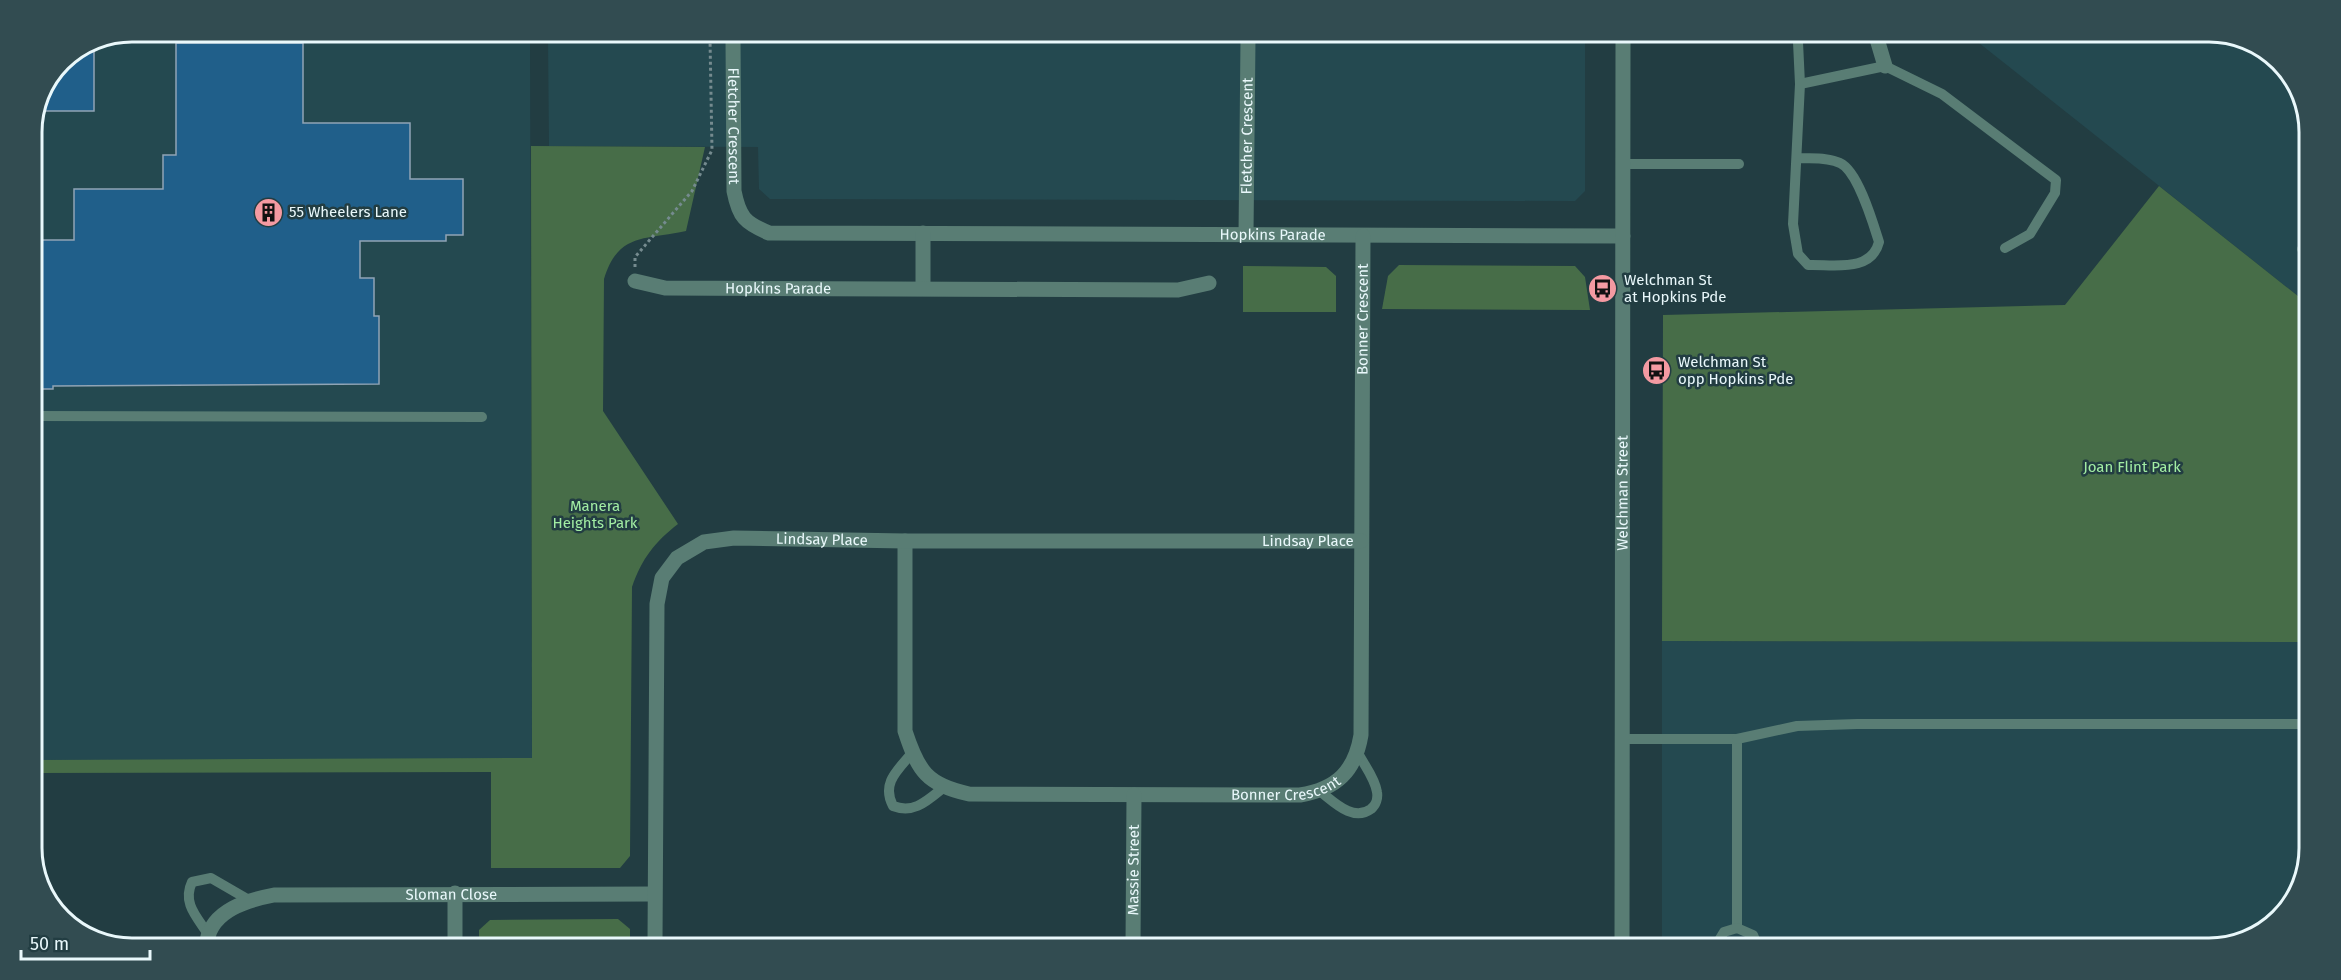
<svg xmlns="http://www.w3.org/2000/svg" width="2341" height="980" font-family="'Fira Sans',sans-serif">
<rect width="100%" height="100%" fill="#223d42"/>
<g fill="#244950">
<path d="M94,39H530L532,759L32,760V125L61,61Z"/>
<path d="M548,39H1585V191L1575,201L770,199L759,189L758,147L549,146Z"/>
<path d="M1974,39H2247L2292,76L2309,125L2308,304Z"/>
<path d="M1662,641L2304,642L2302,886L2265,931L2210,948L1662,947Z"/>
</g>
<g fill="#476d48">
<path d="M531,146L705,147L686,231C644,240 618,233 604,279L603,411L678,524C655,542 642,558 632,587L630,856L620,868H491V772L32,773V760L532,758Z"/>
<path d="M2159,186L2308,304L2304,642L1662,641L1663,315L2065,305Z"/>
<path d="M1399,265L1575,266L1585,277L1590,310L1382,309L1388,276Z"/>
<path d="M1243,266L1326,267L1336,276V312H1243Z"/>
<path d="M618,919L630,929V943L479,942V930L490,920Z"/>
</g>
<g fill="#205f8a" stroke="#90a4b5" stroke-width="1.5">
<path d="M94,39V111H38L61,61Z"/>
<path d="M176,43H303V123H410V179H463V235H446V241H360V278H374V316H379V384L53,386V389H32V313H42V240H74V189H163V155H176Z"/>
</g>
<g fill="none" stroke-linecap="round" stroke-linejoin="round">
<path stroke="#758b8f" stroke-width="3" stroke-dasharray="3 3" stroke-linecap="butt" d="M635,267V257L692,191L712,150L710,39"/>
<g stroke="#597d74" stroke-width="10">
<path d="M1798,42L1800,84"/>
<path d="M1798,158C1811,159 1828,157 1840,163C1858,171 1873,223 1879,242C1871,273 1833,264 1808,265L1798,254L1793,224L1800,84L1885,66L1942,94L2056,180L2055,193L2030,234L2005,248"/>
<path d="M1623,164H1739"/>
<path d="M2302,249L2308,246"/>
<path d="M32,416L482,417"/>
<path d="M1623,739H1737V928"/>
<path d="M1737,739L1797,726L1857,724H2304"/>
<path d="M912,753C898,770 881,783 893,806C914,814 927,801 943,788"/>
<path d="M1321,792C1334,802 1353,822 1371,809C1376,805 1378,798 1377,792C1375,778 1364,765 1358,753"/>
<path d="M208,934C197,917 182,903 192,882L211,878L249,900"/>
<path d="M1715,947L1724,932L1737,928L1753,935L1758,947"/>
</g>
<g stroke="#597d74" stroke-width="15">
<path id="s1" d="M733,39L734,191C739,217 745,223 769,233L1623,236"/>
<path d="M1877,39L1885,66"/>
<path d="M923,233V288"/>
<path id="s2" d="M1246,234L1248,39"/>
<path id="s3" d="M635,281L665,288L1178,290L1209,283"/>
<path id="s4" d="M905,541V731C918,771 927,785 969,794L1300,795C1337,789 1355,771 1361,735L1363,236"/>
<path id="s5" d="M207,941C212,910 248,900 274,895L654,894"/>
<path d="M455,942V893"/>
<path id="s6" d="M655,943L657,604L662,578L677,558L704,542L734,538L905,541H1361"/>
<path id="s7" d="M1133,945L1134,795"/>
<path id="s8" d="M1622,946L1623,39"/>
</g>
</g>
<defs>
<symbol id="building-disc" viewBox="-11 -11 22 22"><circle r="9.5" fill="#f49aa2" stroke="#223d42"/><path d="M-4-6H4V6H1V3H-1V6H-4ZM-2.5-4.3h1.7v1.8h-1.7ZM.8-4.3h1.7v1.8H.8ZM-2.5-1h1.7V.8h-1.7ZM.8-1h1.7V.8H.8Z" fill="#111"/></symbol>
<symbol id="bus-disc" viewBox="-11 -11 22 22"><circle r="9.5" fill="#f49aa2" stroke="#223d42"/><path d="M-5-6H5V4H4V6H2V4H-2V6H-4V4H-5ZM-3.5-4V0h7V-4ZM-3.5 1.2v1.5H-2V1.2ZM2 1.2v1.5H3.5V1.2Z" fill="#111"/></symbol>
</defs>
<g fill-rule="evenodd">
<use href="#building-disc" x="252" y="196" width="33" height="33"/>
<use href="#bus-disc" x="1586" y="272" width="33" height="33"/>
<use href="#bus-disc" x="1640" y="354" width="33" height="33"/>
</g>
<g text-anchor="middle" stroke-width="5" stroke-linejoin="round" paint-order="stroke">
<g font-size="15" fill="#e9f8fb" stroke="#223d42">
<text dy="5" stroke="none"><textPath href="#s1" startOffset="87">Fletcher Crescent</textPath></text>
<text dy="5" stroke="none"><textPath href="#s2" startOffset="98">Fletcher Crescent</textPath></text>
<text dy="5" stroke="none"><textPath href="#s1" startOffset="714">Hopkins Parade</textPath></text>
<text dy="5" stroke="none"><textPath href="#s3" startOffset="144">Hopkins Parade</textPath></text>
<text dy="5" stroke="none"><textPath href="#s4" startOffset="1126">Bonner Crescent</textPath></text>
<text dy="5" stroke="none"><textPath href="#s8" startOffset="453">Welchman Street</textPath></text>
<text dy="5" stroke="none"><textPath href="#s6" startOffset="540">Lindsay Place</textPath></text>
<text dy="5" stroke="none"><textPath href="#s6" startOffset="1026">Lindsay Place</textPath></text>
<text dy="5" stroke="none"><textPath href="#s4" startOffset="604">Bonner Crescent</textPath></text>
<text dy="5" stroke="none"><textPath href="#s7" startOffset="75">Massie Street</textPath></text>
<text dy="5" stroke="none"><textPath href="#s5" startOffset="264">Sloman Close</textPath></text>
</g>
<g font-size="15" fill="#e9f8fb" stroke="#223d42" text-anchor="start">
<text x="289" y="217">55 Wheelers Lane</text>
<text x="1624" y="285">Welchman St<tspan x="1624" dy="17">at Hopkins Pde</tspan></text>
<text x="1678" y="367">Welchman St<tspan x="1678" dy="17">opp Hopkins Pde</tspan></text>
</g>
<g font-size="15" fill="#a2eda3" stroke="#223d42">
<text x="2132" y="472">Joan Flint Park</text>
<text x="595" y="511">Manera<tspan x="595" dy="17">Heights Park</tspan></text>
</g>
</g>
<path d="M0 0H2341V980H0ZM132 42H2209A90 90 0 0 1 2299 132V848A90 90 0 0 1 2209 938H132A90 90 0 0 1 42 848V132A90 90 0 0 1 132 42Z" fill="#324c51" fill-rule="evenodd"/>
<path fill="none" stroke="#e9f8fb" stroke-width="3" d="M132 42H2209A90 90 0 0 1 2299 132V848A90 90 0 0 1 2209 938H132A90 90 0 0 1 42 848V132A90 90 0 0 1 132 42Z"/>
<path d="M21 950v9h129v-9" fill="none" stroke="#e9f8fb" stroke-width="3"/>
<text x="30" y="950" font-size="18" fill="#e9f8fb" stroke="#223d42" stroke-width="4.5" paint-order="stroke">50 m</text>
</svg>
